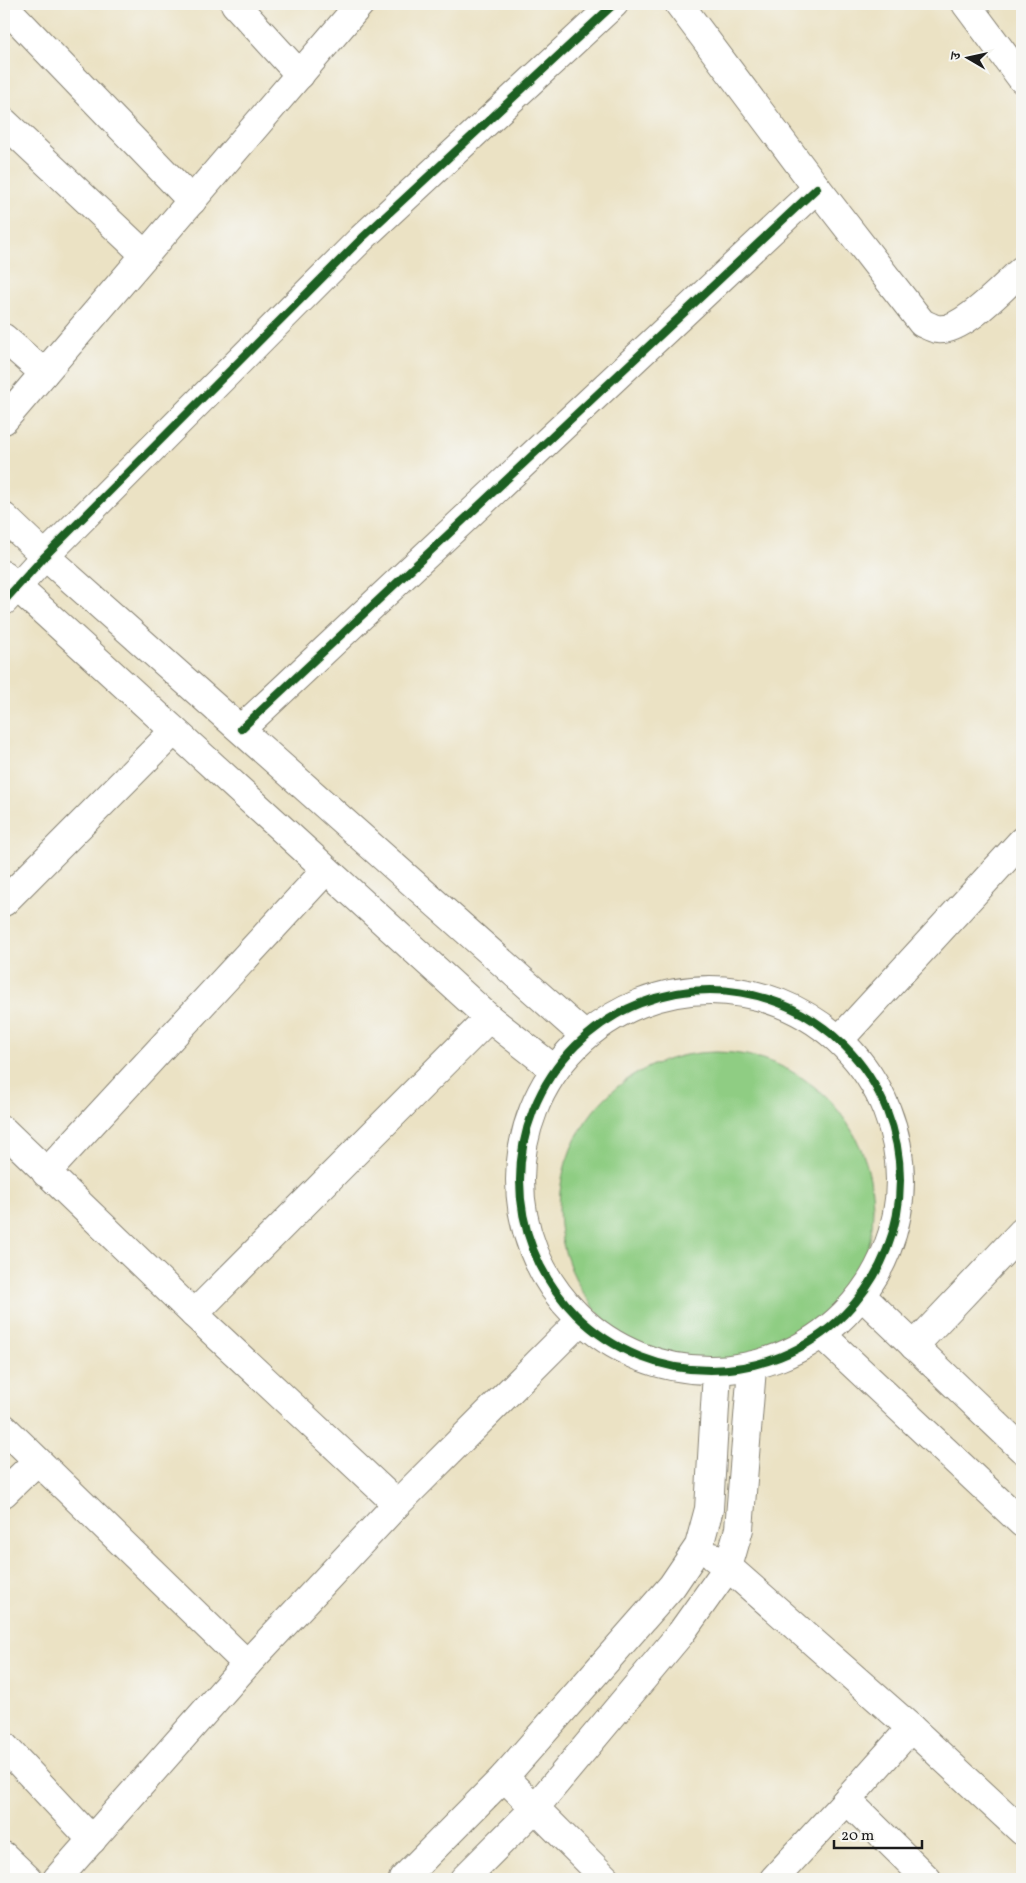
<svg xmlns="http://www.w3.org/2000/svg" width="1026" height="1883" font-family="Vollkorn,'Noto Serif Devanagari',serif">
<rect width="100%" height="100%" fill="#f6f6f2"/>
<filter id="ink" filterUnits="userSpaceOnUse"><feTurbulence type="fractalNoise" baseFrequency=".02" numOctaves="2"/><feDisplacementMap in="SourceGraphic" scale="10" xChannelSelector="R" yChannelSelector="G"/><feConvolveMatrix kernelMatrix="1 2 1 2 8 2 1 2 1" color-interpolation-filters="sRGB"/></filter>
<filter id="wash" filterUnits="userSpaceOnUse"><feTurbulence type="fractalNoise" baseFrequency=".0096" numOctaves="4" result="noise"/><feDisplacementMap in="SourceGraphic" scale="20" xChannelSelector="R" yChannelSelector="G"/><feGaussianBlur stdDeviation="1.12" result="paint"/><feColorMatrix in="noise" values="0 0 0 0 0 0 0 0 0 0 0 0 0 0 0 0 0 1.4 0 .05"/><feComposite in="paint" operator="in"/></filter>
<g filter="url(#wash)">
<rect width="100%" height="100%" fill="#ebe2c4"/>
<circle fill="#8fcd83" stroke="#567450" cx="716" cy="1209" r="157"/>
</g>
<g filter="url(#ink)">
<g fill="none" stroke-linecap="round" stroke-linejoin="round">
<defs>
<g id="minor">
<path d="M235,4L300,75"/>
<path d="M679,4L817,188L922,323C927,325 932,328 937,329C962,333 1004,286 1022,270"/>
<path d="M966,4L1022,79"/>
<path d="M4,6L192,201"/>
<path d="M4,122L145,255"/>
<path d="M4,338L44,373"/>
<path d="M4,420L360,4"/>
<path d="M4,517L45,556L585,1036"/>
<path d="M4,575L489,1018L554,1069"/>
<path d="M4,601L45,556L362,238L614,4"/>
<path d="M241,729L817,188"/>
<path d="M4,902L174,731"/>
<circle cx="710" cy="1180" r="190"/>
<path d="M840,1039L1022,841"/>
<path d="M4,1131L194,1314L397,1504"/>
<path d="M46,1173L326,870"/>
<path d="M862,1296L1022,1449"/>
<path d="M194,1314L489,1018"/>
<path d="M822,1335L1022,1523"/>
<path d="M914,1346L1022,1232"/>
<path d="M4,1428L247,1664"/>
<path d="M4,1493L37,1461"/>
<path d="M714,1557L728,1567L911,1728L1022,1831"/>
<path d="M4,1746L92,1840"/>
<path d="M504,1777L606,1879"/>
<path d="M847,1800L927,1879"/>
<path d="M4,1856L28,1879"/>
<path d="M57,1879L247,1664L397,1504L580,1321"/>
<path d="M403,1879L504,1777L672,1586L699,1546L709,1509L717,1372"/>
<path d="M464,1879L534,1809L681,1633L728,1567L739,1529L752,1368"/>
<path d="M774,1879L847,1800L911,1728"/>
</g>
</defs>
<use href="#minor" stroke="#847f70" stroke-width="30"/>
<use href="#minor" stroke="#fff" stroke-width="28"/>
<defs>
<g id="cycleway">
<path d="M4,601L45,556L362,238L614,4"/>
<path d="M241,729L817,188"/>
<circle cx="710" cy="1180" r="190"/>
</g>
</defs>
<use href="#cycleway" stroke="#f6f6f2" stroke-width="11"/>
<use href="#cycleway" stroke="#1b5e20" stroke-width="8"/>
</g>
</g>
<rect width="1026" height="1883" fill="none" stroke="#f6f6f2" stroke-width="20"/>
<g transform="translate(968 58) rotate(279)" stroke="#f6f6f2" stroke-width="4" paint-order="stroke">
<path d="M0-4L9 19L0 12L-9 19Z" fill="#1c1c1c"/>
<text y="-8" font-size="14" font-weight="bold" text-anchor="middle" fill="#1c1c1c">उ</text>
</g>
<path d="M834 1840v8h88v-8" fill="none" stroke="#1c1c1c" stroke-width="2.5"/>
<text x="841" y="1840" font-size="15" fill="#1c1c1c" stroke="#f6f6f2" stroke-width="4" paint-order="stroke">20 m</text>
</svg>
